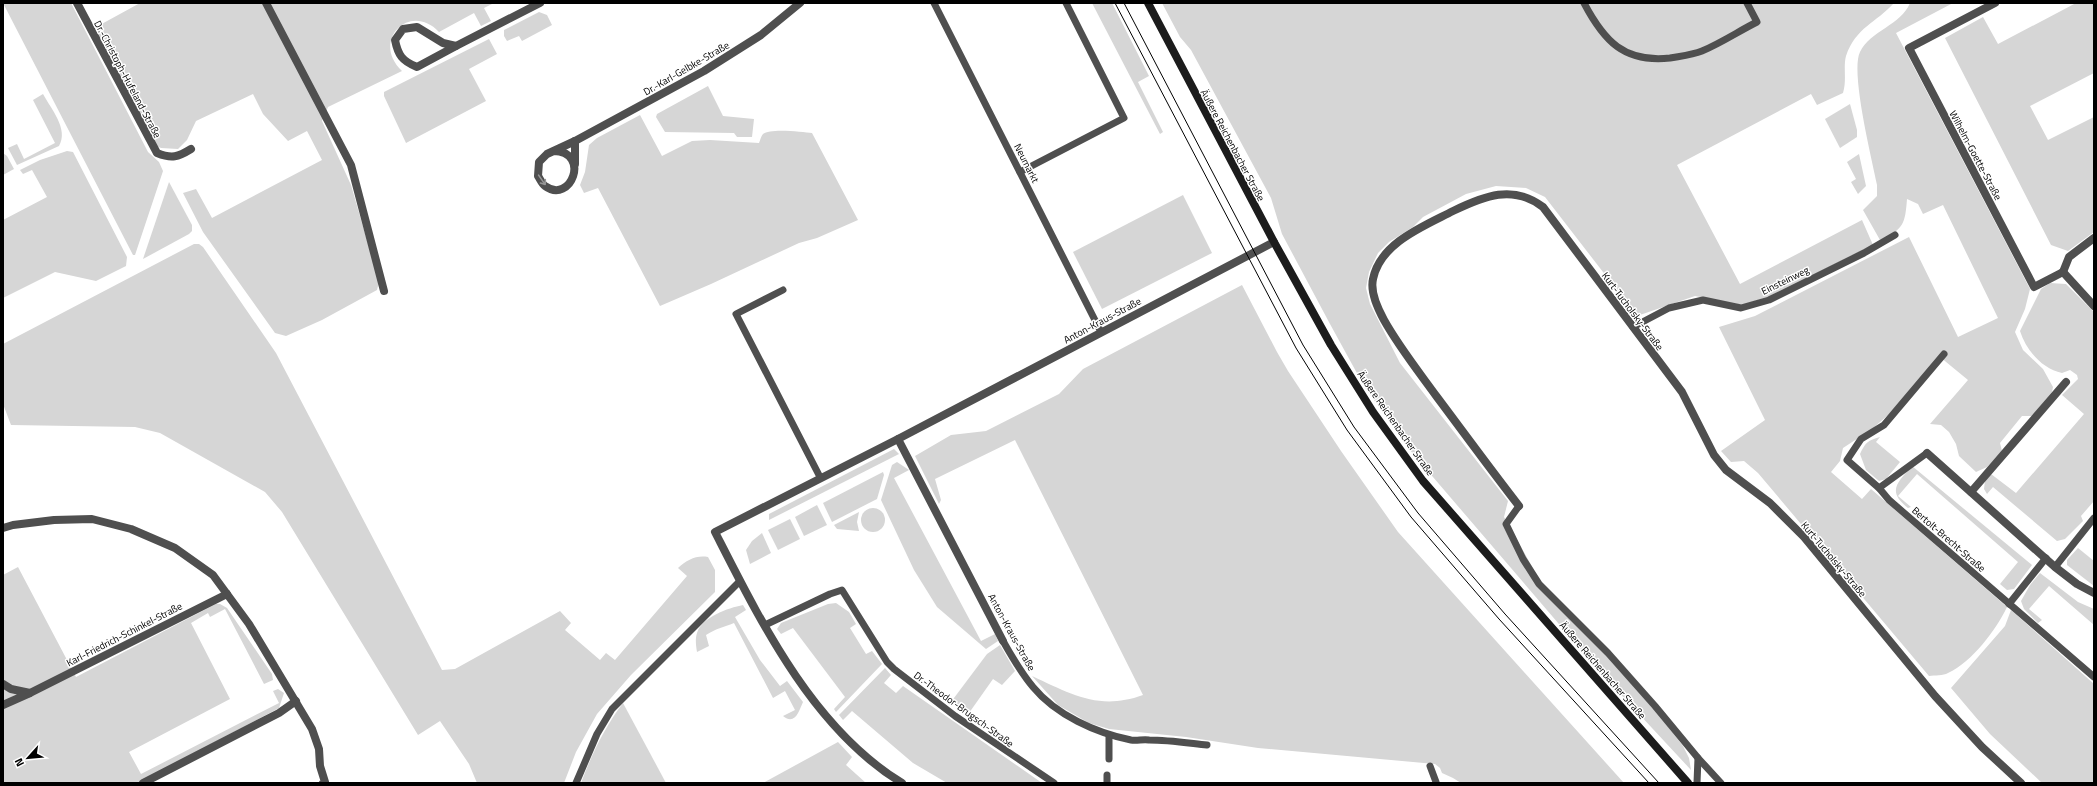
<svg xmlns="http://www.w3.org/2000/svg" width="2097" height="786" font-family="'Titillium Web',sans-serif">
<rect width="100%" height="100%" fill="#fff"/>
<g fill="#d6d6d6">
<path d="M3,3H71L148,152L159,162L163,171L135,255H133Z"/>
<path d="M140,3H494L484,8L491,21L481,26L474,13L439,32C410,1 370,41 402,71L328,107L322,121L351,185L379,282L377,290L322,320L286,336L275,333L203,232L183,193L196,189L212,218L322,160L307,131L288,141L263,114L253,94L196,121L187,140L178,149L161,148L150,143L96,31L98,26Z"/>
<path d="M1092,3H1112L1149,76L1138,82L1163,132L1160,134Z"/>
<path d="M1162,3H1894C1876,23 1856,27 1846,56C1843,67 1847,80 1843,93L1817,105L1811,94L1677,165L1740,284L1862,220L1873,245L1770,296L1742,305L1695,296L1637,316L1545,197L1526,188L1496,186L1466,194L1423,217L1413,227L1389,242L1378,253L1369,272L1366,288L1370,304L1400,363L1508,501L1504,517L1534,570L1529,573L1603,650L1650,704L1683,746L1689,758L1691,770L1600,672L1409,449L1364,386L1330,324L1282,234L1271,198L1191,50L1180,37Z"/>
<path d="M1910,3H1953L1896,33L2030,289L2025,309L2015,332L2023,350L2043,369L2053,387L2052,392L2032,416H2022L2000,443L2002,451L1987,467L1976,472L1959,456L1956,444L1949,432L1941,425L1930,424L1968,380L1940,357L1888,415L1872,429L1843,448L1840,461L1831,472L1862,499L1871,489L2007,607C1996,630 1972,662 1948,673C1943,676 1935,675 1929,676L1758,473L1744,461L1731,462L1721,451L1765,420L1719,327L1755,316L1909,237L1958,337L1998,318L1943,205L1923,214L1918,204L1907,199C1905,224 1904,229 1880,240L1863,210L1877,196V185C1872,159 1850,72 1860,52C1870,31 1901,25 1910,3Z"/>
<path d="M2076,3H2094V73L2030,106L2048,140L2094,117V232L2068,251L2051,245L1945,38L1983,17L1998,44Z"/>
<path d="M539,12L547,15L552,25L522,41L519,36L507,41L504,36V30Z"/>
<path d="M489,39L497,54L469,69L486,101L406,143L384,96V92Z"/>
<path d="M708,86L723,116L754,119L752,137H737L734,133L665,132L656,117L657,114Z"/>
<path d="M43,94C51,109 69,129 59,146L17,165L8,148L17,144L24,159L55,143L33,100Z"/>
<path d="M1850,104L1857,130V137L1840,148L1825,119Z"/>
<path d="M640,115L662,156L692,141L710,140L759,143C760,141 761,136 763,134C770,128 803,132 812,133L858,220L817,238L799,243L711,284L660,306L598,188L584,193L580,185L585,172L589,145L597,138Z"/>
<path d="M67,151L73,152L127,257L126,266L96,281L55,272L3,298V220L47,197L32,170L23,174L20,170L40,160Z"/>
<path d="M3,153L7,156L14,169L3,175Z"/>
<path d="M1859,154L1866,186L1858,194L1851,182L1856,179L1847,162Z"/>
<path d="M169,182L192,225V231L189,234L143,259Z"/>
<path d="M1183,195L1212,253L1102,309L1073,252Z"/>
<path d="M194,244H199L203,247L276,353L442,670L455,669L560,611L571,623L565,630L600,660L606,653L615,660L687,576L678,568C687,560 696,555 708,557L715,570V592L631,675L597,714L576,752L564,783H477L469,764L440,721L418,735L282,512L265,492L160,433L135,427L11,425L3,404V344Z"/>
<path d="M2050,283L2066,284L2094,312V501L2081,516L2083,521L2065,539L2057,541L1993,487L1987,494L1984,489L1985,480L1991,474L2016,493L2084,414L2062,395L2078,379L2077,375L2070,370L2062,373C2042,369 2026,350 2020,331L2041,289Z"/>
<path d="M1242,285L1277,352L1288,371L1341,451L1398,532L1624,783H1461L1453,778L1442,773L1440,768L1435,764L1258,748L1186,737L1109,729L1089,723L1058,705L1032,676C1071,694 1099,711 1143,695L1015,440L935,479L941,500L939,504L915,456L951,435L986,431L1059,394L1083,369Z"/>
<path d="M1880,437L1876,442L1900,462L1886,479L1879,481L1866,470L1860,454C1865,443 1868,440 1880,437Z"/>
<path d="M894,449L899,454L769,520V514Z"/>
<path d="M897,462L909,470L894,478L981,641L995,634L998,641L986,649L937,607L914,570L881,500L892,465Z"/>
<path d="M1912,466L2032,565L2014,589L2007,590L2000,584L2018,562L1917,474L1898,496L1911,507L1908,508C1886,491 1898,482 1912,466Z"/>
<path d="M883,472L884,475L877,499L832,522L823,503Z"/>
<path d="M817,505L827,525L804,536L795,517Z"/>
<circle cx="873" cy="520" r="12"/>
<path d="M859,512L857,522L859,531L837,529L834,525Z"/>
<path d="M790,519L800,539L778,550L768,530Z"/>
<path d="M762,533L771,553L750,564L746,550L752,541Z"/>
<path d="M2078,548L2094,561V586L2067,565V560Z"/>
<path d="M18,567L76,677L216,604H220L227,608L272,674L273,680L264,684L225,609L210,617L208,613L191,623L230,699L129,752L141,774L279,703L273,691L278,689L284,693L279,708L137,783H3V575Z"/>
<path d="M2040,573L2078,602L2094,609V625L2049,586L2029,609L2042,620L2038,623L2024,609L2021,601L2030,585Z"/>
<path d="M836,603L849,612L856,624L850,628L866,654L872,651L882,664L836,712L834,709L845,697L793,628L781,634L777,629L781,623L828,604Z"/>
<path d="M743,605L746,610L735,617L760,660L780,686L787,681L803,702C799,711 795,726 783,716L795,710L785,691L773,698L734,623C724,627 715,629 706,635L709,646L697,652C696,646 695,639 697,633C702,617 728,608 743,605Z"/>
<path d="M2011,610L2094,684V783H2042L1990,734L1951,688L2005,626Z"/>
<path d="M1000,645L1015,671L1002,685L993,679L969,713L951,702L987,654Z"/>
<path d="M885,668L891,675L884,683L896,693L903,686L1042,783H947L913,763L852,711L843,720L839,715Z"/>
<path d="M623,703L666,783H581C592,754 604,728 623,703Z"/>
<path d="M838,742L852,757L846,765L866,783H763Z"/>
</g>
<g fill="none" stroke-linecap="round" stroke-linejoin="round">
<g stroke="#4f4f4f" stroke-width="7">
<path d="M934,3L1101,332"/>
<path d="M1584,3C1604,41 1624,63 1670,58C1681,56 1692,55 1702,51C1721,43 1739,31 1757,22L1747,3"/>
<path d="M1020,172L1124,118L1066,3"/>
<path d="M783,290L736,314L820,477"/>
<path d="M1633,327L1669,308L1703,300L1741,308L1769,300L1864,253L1895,235"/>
<path d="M1944,354L1884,425L1861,439L1847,460L1879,488L1889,500L2094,677"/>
<path d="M1879,488L1927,453"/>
<path d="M1519,506L1506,524L1523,559L1539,584L1608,653L1655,706L1698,758L1697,783"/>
<path d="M2055,567L2094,518"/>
<path d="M2009,604L2046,558"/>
<path d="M765,625L830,594L842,590L887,662L894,669L955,716L1054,783"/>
<path d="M1003,641C1012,657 1021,673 1033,687C1056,715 1096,733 1131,740C1137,741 1143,739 1149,740C1168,740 1188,743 1207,745"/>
<path d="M1698,758L1721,783"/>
<path d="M1109,759V735"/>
<path d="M1430,766L1436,782"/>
<path d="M576,783L597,734L612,709L740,581"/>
<path d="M1107,783V775"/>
</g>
<g stroke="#4f4f4f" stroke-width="8">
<path d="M77,3L157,153C172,159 178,157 191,149"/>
<path d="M266,3L351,165L384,291"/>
<path d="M1995,3L1909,48L2034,287L2063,272"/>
<path d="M417,27L443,43L456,46L417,67C402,61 398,55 395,40L403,29Z"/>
<path d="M456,46L540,3"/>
<path d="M554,151C591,152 571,205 545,186C542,184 540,179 538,176L539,162L547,154L575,141L704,71L761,35L800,3"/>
<path d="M575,164V141"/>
<path d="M2063,272L2069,257L2094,238"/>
<path d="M2063,272L2094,306"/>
<path d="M898,439L1003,641"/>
<path d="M1927,453L2055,567L2077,584L2094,593"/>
<path d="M1971,492L2066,382"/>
<path d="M1519,506C1491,470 1464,433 1437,397C1419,372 1399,347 1384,320C1378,309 1370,292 1373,279C1380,243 1424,226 1453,211C1484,196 1513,184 1543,207L1682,392L1714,455L1726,470L1770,503L1804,537L1935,696L1982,747L2021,783"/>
<path d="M3,528L13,525L54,520L92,519L131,529L175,548L213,575L249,624L312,729L319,749L320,766L325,782L323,783"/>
<path d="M3,684L11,689L30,693L3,705"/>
<path d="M30,693L227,594"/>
<path d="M143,783L279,713L296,701"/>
<path d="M902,783C813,729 761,622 715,532L898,439L1274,242"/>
</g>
<path stroke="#1c1c1c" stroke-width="8" d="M1148,3L1274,242L1331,345L1373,412L1423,481L1688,783"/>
<g stroke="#000" stroke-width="1">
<path d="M1115,3L1296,348L1347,430L1411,517L1499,619L1649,783"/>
<path d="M1124,3L1303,345L1354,427L1418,513L1505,614L1659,783"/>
</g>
</g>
<defs><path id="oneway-shaft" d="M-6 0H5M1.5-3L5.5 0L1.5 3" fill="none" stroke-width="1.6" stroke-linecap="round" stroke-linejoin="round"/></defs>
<use stroke="#959595" href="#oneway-shaft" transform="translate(542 180) rotate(55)"/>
<g text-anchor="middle" stroke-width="3" stroke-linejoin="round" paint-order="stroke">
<g font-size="10" fill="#000" stroke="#fff">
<text transform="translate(686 68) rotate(-30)" y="4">Dr.-Karl-Gelbke-Straße</text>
<text transform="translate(128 79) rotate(62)" y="4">Dr.-Christoph-Hufeland-Straße</text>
<text transform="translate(1233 145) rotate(62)" y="4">Äußere Reichenbacher Straße</text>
<text transform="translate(1976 155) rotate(62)" y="4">Wilhelm-Goette-Straße</text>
<text transform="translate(1027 163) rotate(63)" y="4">Neumarkt</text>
<text transform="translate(1785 280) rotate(-26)" y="4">Einsteinweg</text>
<text transform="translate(1633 311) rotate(53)" y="4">Kurt-Tucholsky-Straße</text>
<text transform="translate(1102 320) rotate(-28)" y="4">Anton-Kraus-Straße</text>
<text transform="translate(1396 423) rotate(55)" y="4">Äußere Reichenbacher Straße</text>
<text transform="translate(1949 539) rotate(41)" y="4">Bertolt-Brecht-Straße</text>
<text transform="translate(1834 559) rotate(50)" y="4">Kurt-Tucholsky-Straße</text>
<text transform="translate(1012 632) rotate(61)" y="4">Anton-Kraus-Straße</text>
<text transform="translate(124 634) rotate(-27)" y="4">Karl-Friedrich-Schinkel-Straße</text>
<text transform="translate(1603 670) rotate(49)" y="4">Äußere Reichenbacher Straße</text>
<text transform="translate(964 709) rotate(36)" y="4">Dr.-Theodor-Brugsch-Straße</text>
</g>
</g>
<rect width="2097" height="786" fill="none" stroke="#000000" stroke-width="8"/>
<g transform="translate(28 758) rotate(243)" stroke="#ffffff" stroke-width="3" paint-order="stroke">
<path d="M0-3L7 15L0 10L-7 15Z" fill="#000000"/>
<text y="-6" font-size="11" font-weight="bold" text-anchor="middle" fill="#000000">N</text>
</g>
</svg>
